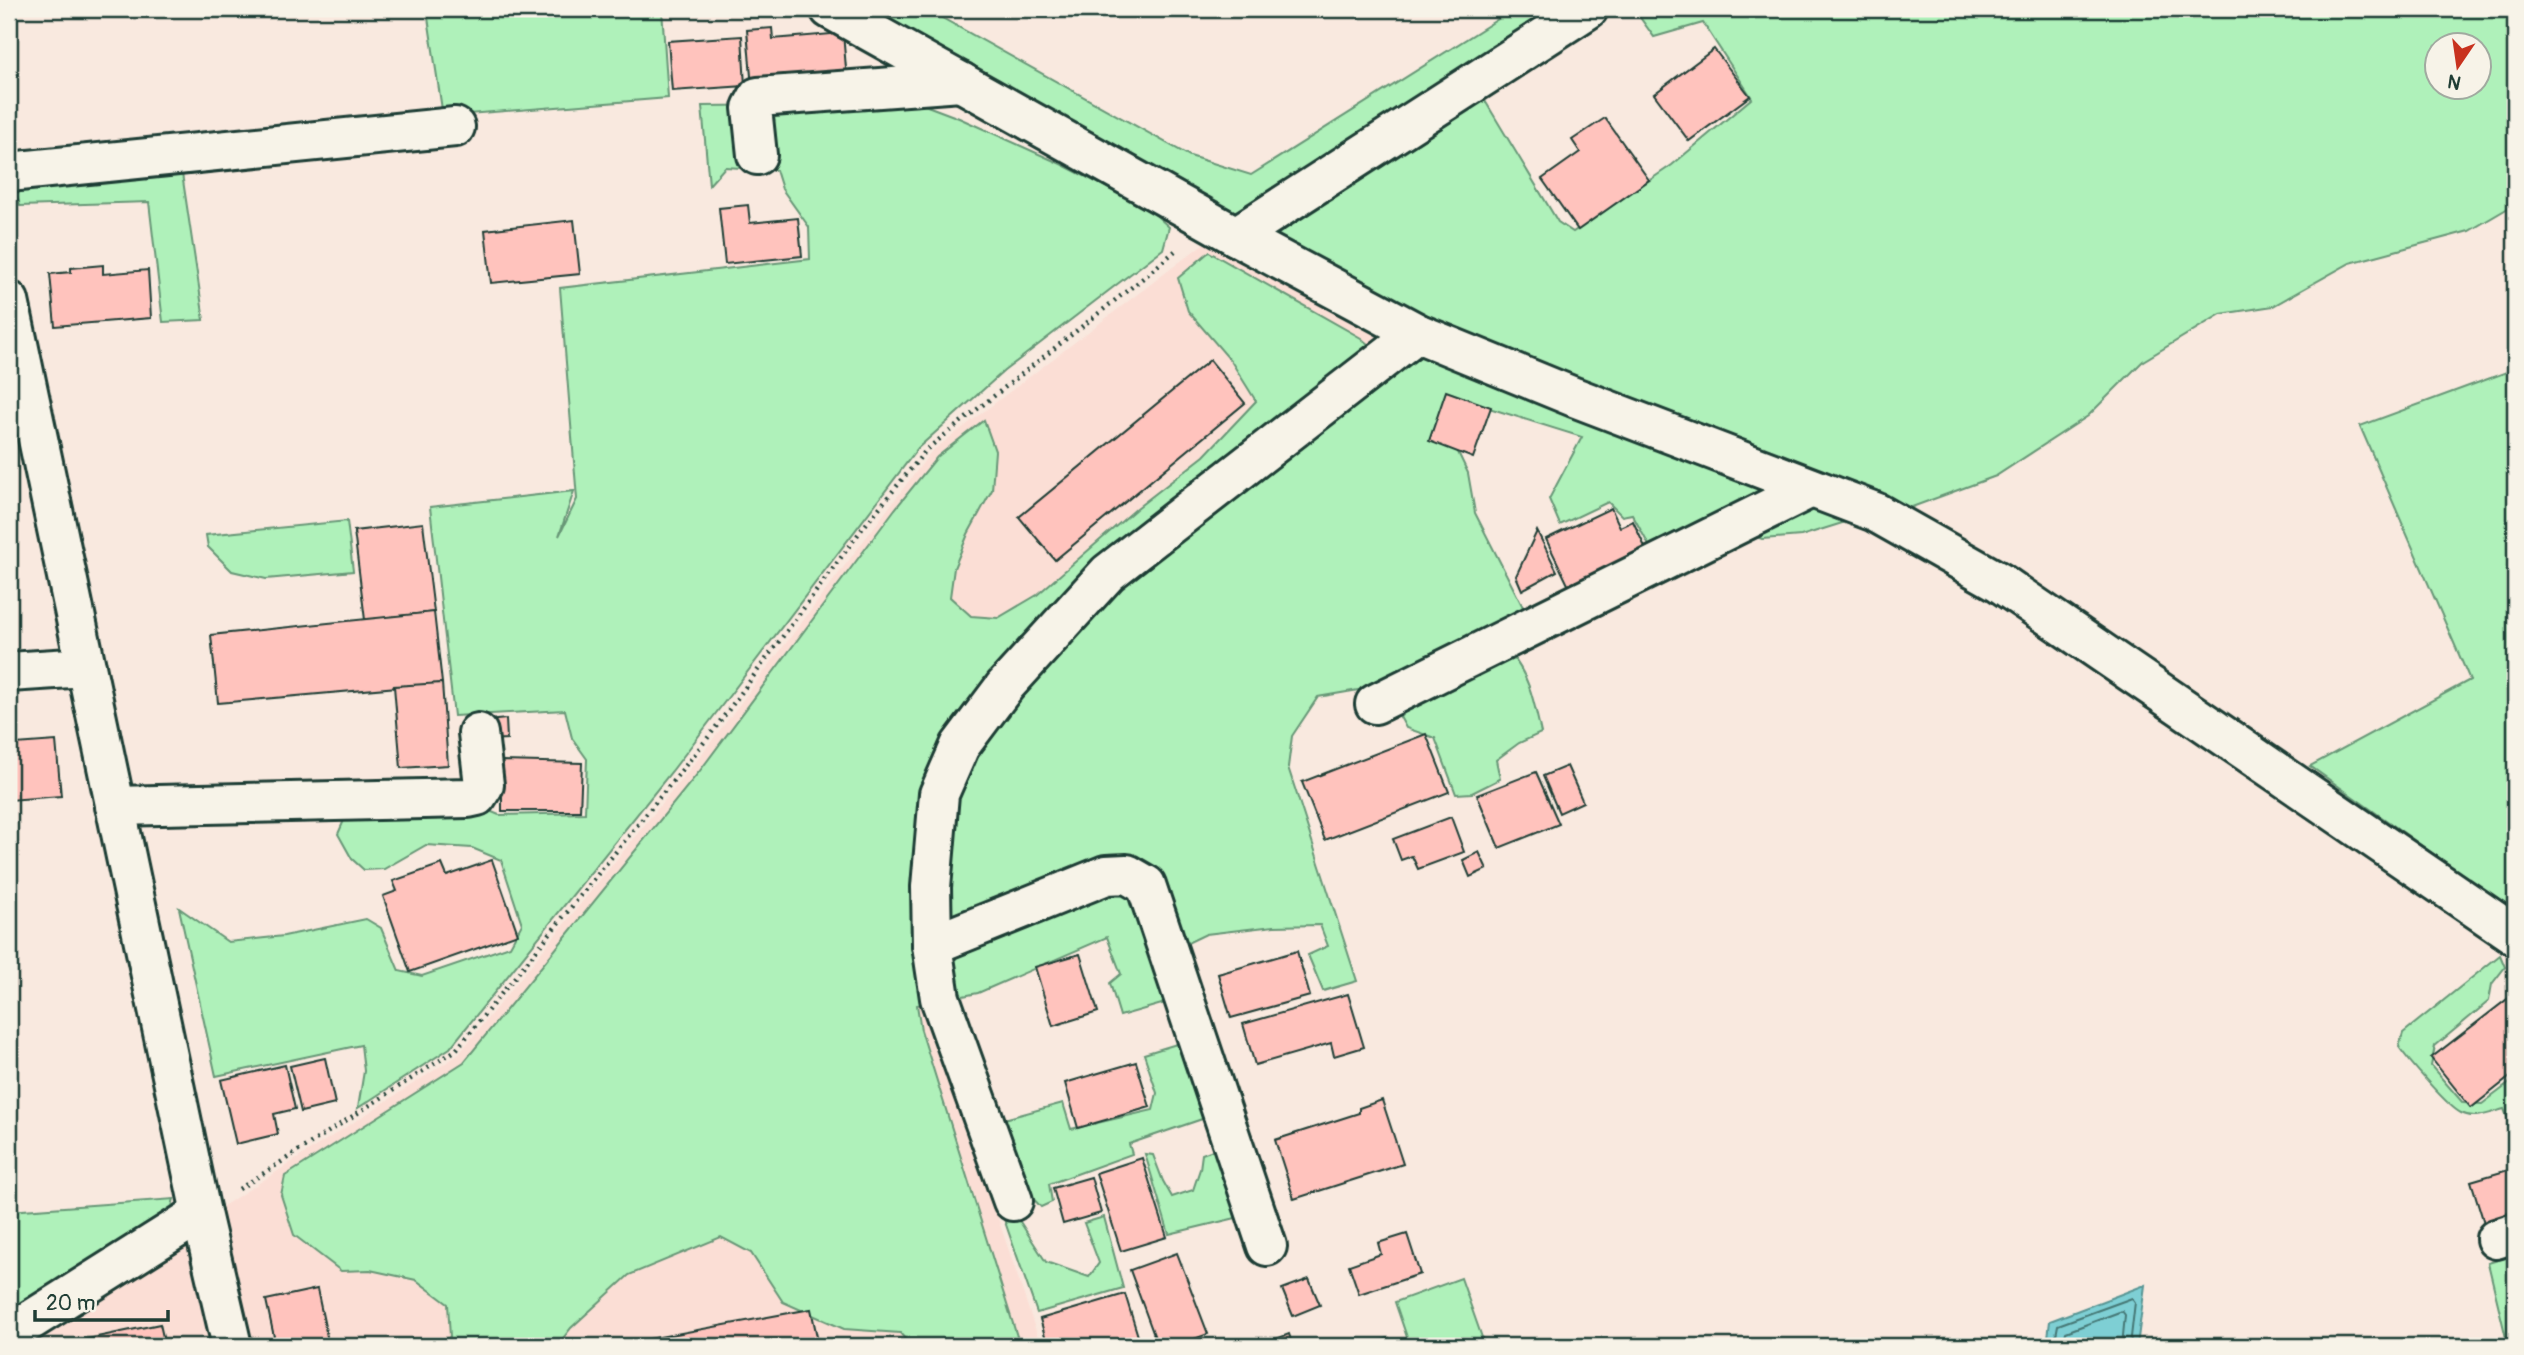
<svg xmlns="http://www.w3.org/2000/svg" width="2524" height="1355" font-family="Pangolin,sans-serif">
<rect width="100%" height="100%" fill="#f9e9df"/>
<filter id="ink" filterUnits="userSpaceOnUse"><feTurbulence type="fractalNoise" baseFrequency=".0143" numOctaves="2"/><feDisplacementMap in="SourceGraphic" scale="14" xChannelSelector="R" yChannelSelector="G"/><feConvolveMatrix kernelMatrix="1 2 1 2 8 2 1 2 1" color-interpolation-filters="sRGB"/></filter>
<g filter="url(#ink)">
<path fill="#fbded5" d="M1207,241L1386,339L916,974L1041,1346H9V1344L458,1055L698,759L931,452Z"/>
<g fill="#aff1ba" stroke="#679777" stroke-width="2" fill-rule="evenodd">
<path d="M467,9H662L668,98L443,116L427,11Z"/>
<path d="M856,9H926L1190,156L1251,175L1514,9H1565L1235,219Z"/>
<path d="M1634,9H2515V204L2469,231L2350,263L2273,306L2221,314L2143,361L2088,416L1996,476L1912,507L1855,519L1801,536L1762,539L1723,525L1652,551L1632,514L1622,516L1608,502L1560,525L1549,499L1582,437L1476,404L1454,444L1468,473L1475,513L1525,611L1370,688L1318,697L1292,736L1288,767L1357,981L1323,991L1308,955L1328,946L1320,925L1274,926L1206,934L1181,946L1169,1002L1120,1016L1110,983L1121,974L1107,937L978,993L917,1005L921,1030L1020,1346H911L900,1333L844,1329L783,1302L751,1253L721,1237L629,1275L571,1328L557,1346H433L450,1337L448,1304L416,1280L370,1270L341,1271L294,1235L281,1195L285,1176L464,1062L699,772L895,509L937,457L984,420L995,451L992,490L968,534L954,568L950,597L971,616L998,618L1037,595L1137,508L1204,456L1256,401L1231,361L1188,311L1178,278L1209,252L1361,338L1370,346L1380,336L1257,254L1278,217L1472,96L1484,99L1558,222L1573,232L1672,165L1752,98L1703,23L1654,37ZM2436,46H2478V88H2436Z"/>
<path d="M922,104L959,118L1061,164L1149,209L1169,227L1163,249L1004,371L918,448L672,771L450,1048L358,1108L364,1071L361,1045L216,1076L179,908L228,942L284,936L366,919L381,928L399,971L422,976L510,946L522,924L501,860L472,848L426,845L384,869L364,870L352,859L338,834L345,818L475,805L499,815L585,813L587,759L572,738L565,710L454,716L430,507L574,491L559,536L577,499L560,288L810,259L809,227L782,189L776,170L725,167L709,185L702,106Z"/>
<path d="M181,167L204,320L163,322L149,202L20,206L14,186Z"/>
<path d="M2515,369V912L2310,766L2470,680L2360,426Z"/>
<path d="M347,521L353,571L266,579L232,571L208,547L206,535Z"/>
<path d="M1509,652C1530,676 1534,703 1541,733L1519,743L1496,760L1500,779L1472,793L1456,794L1435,738L1406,728L1400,717L1417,699Z"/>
<path d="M2500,955L2505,967L2492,984L2489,1001L2435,1046L2431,1066L2463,1103L2482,1104L2515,1079V1138L2504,1109C2490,1113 2475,1120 2461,1113C2448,1107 2408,1060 2399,1047L2403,1033Z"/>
<path d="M1180,1043L1205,1118L1129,1144L1132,1154L1049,1184L1052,1202L1041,1207L1026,1191L997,1121L1063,1103L1071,1129L1153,1110L1157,1093L1144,1054Z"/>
<path d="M1218,1148L1240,1217L1169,1234L1145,1154L1153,1155L1163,1181L1172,1197L1193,1190L1200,1169L1202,1154Z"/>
<path d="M174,1199L172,1206L9,1316V1211Z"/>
<path d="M1015,1214L1046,1262L1089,1277L1099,1263L1084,1223L1104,1217L1123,1288L1037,1313L1004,1219Z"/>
<path d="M2515,1255V1346H2508L2488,1263Z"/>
<path d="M1461,1278L1485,1346H1410L1395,1302Z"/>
</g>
<path fill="#7ecfd4" stroke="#589594" stroke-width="2" d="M2145,1285L2137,1346H2047L2050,1321Z"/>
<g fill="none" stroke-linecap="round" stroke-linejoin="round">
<g stroke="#457774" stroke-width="2">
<path d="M2054,1346L2058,1325L2132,1298L2135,1302L2130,1346"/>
<path d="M2063,1346L2066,1332L2122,1311L2125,1315L2122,1346"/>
</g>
</g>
<g fill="#ffc3bd" stroke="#1f3d34" stroke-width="2">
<path d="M772,28L773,39L843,33L847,80L752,88L747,30Z"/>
<path d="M742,36L745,86L672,91L668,41Z"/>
<path d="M1714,49L1750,96L1689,141L1654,94Z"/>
<path d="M1605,118L1649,180L1578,230L1542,179L1580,152L1572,140Z"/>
<path d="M748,205L750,223L798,218L802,256L725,264L719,208Z"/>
<path d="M574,220L580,274L491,283L485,230Z"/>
<path d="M103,265V274L148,270L151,318L55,326L50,274L71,272V268Z"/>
<path d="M1210,360L1245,403L1055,560L1019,517Z"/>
<path d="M1446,391L1491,407L1473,458L1429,441Z"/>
<path d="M1611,508L1620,527L1633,521L1650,558L1573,595L1546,539Z"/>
<path d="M423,523L434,612L365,620L354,531Z"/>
<path d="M1537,531L1557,571L1522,590L1516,576Z"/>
<path d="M434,612L442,683L218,703L211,635Z"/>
<path d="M442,683L448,765L401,768L394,686Z"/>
<path d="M506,719L507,739L488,740L487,721Z"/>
<path d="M16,733V744L56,741L61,796L9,800V734Z"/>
<path d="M1426,734L1449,792L1325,840L1302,782Z"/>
<path d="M502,761L582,763L580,811H502Z"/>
<path d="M1567,766L1583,802L1559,813L1543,776Z"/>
<path d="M1536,772L1559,824L1499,848L1477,795Z"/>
<path d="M1451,817L1464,852L1418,869L1412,856L1401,860L1393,839Z"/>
<path d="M1479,852L1487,869L1470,877L1463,860Z"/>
<path d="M492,860L518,934L410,972L383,896L397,891L393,881L442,864L447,876Z"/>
<path d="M1297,951L1310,996L1231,1018L1218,974Z"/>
<path d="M1080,954L1098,1012L1053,1026L1035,967Z"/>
<path d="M1348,994L1364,1047L1334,1056L1331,1043L1255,1065L1243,1024Z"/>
<path d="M2510,997L2515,1003V1073L2471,1108L2431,1058Z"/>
<path d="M325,1058L335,1104L301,1112L290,1066Z"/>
<path d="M1136,1062L1150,1107L1078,1128L1065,1083Z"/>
<path d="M285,1065L295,1109L274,1114L278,1134L236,1144L221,1080Z"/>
<path d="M1382,1100L1403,1164L1294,1199L1275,1140L1359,1113V1108Z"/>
<path d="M1142,1158L1167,1237L1121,1251L1096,1173Z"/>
<path d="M2515,1168V1213L2484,1223L2471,1181Z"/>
<path d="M1091,1177L1101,1213L1063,1224L1053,1188Z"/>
<path d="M1407,1234L1420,1274L1359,1294L1349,1265L1381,1254L1378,1243Z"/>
<path d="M1177,1253L1208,1334L1175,1346H1158L1130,1270Z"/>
<path d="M1309,1279L1320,1305L1293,1316L1282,1289Z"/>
<path d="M317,1289L329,1346H276L266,1300Z"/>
<path d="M1125,1294L1141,1346H1048L1040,1319Z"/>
<path d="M811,1309L819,1346H611Z"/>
<path d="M160,1324L165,1346H69L68,1343Z"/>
<path d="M1289,1334L1293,1346H1269L1268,1342Z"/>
<path d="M1389,1338L1392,1346H1365Z"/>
</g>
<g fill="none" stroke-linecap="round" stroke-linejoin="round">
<defs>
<g id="minor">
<path d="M830,9L1236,236L1417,333L1574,397L1875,512L1999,582L2515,935"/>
<path d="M757,155L752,108L758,97L961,82"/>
<path d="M9,172L455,127"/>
<path d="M1236,236L1588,9"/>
<path d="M9,301L201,1213L232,1346"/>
<path d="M9,672L86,667"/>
<path d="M1375,704L1811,488"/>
<path d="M115,806L468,798L477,796L484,785L478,733"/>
<path d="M932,945L1106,875L1127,874L1146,885L1267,1246"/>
<path d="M1013,1201L940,998L932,945L931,887L939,794L960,746L1005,686L1108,573L1417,333"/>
<path d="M2496,1239L2515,1233"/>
<path d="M9,1334L201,1213"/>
</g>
</defs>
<use href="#minor" stroke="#1f3d34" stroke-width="44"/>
<path stroke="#1f3d34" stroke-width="4.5" stroke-dasharray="2 5" stroke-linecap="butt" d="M239,1189L456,1050L710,735L862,529L927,449L1147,275L1175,251"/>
<use href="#minor" stroke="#f7f3e8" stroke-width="38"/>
</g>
</g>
<rect width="2524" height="1355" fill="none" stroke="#f7f3e8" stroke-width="35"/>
<rect x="18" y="18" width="2489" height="1320" fill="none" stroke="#1f3d34" stroke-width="2.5" filter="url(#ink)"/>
<g transform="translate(2458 66) rotate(193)"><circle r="33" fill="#f7f3e8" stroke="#a1aaa0" stroke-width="2"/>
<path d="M0-5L12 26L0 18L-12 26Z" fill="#c8321e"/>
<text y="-10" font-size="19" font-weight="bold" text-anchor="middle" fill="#1f3d34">N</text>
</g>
<path d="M35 1310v10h133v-10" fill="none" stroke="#1f3d34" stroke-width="3.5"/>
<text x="46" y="1310" font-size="21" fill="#1f3d34" stroke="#f7f3e8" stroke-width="5" paint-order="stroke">20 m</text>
</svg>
